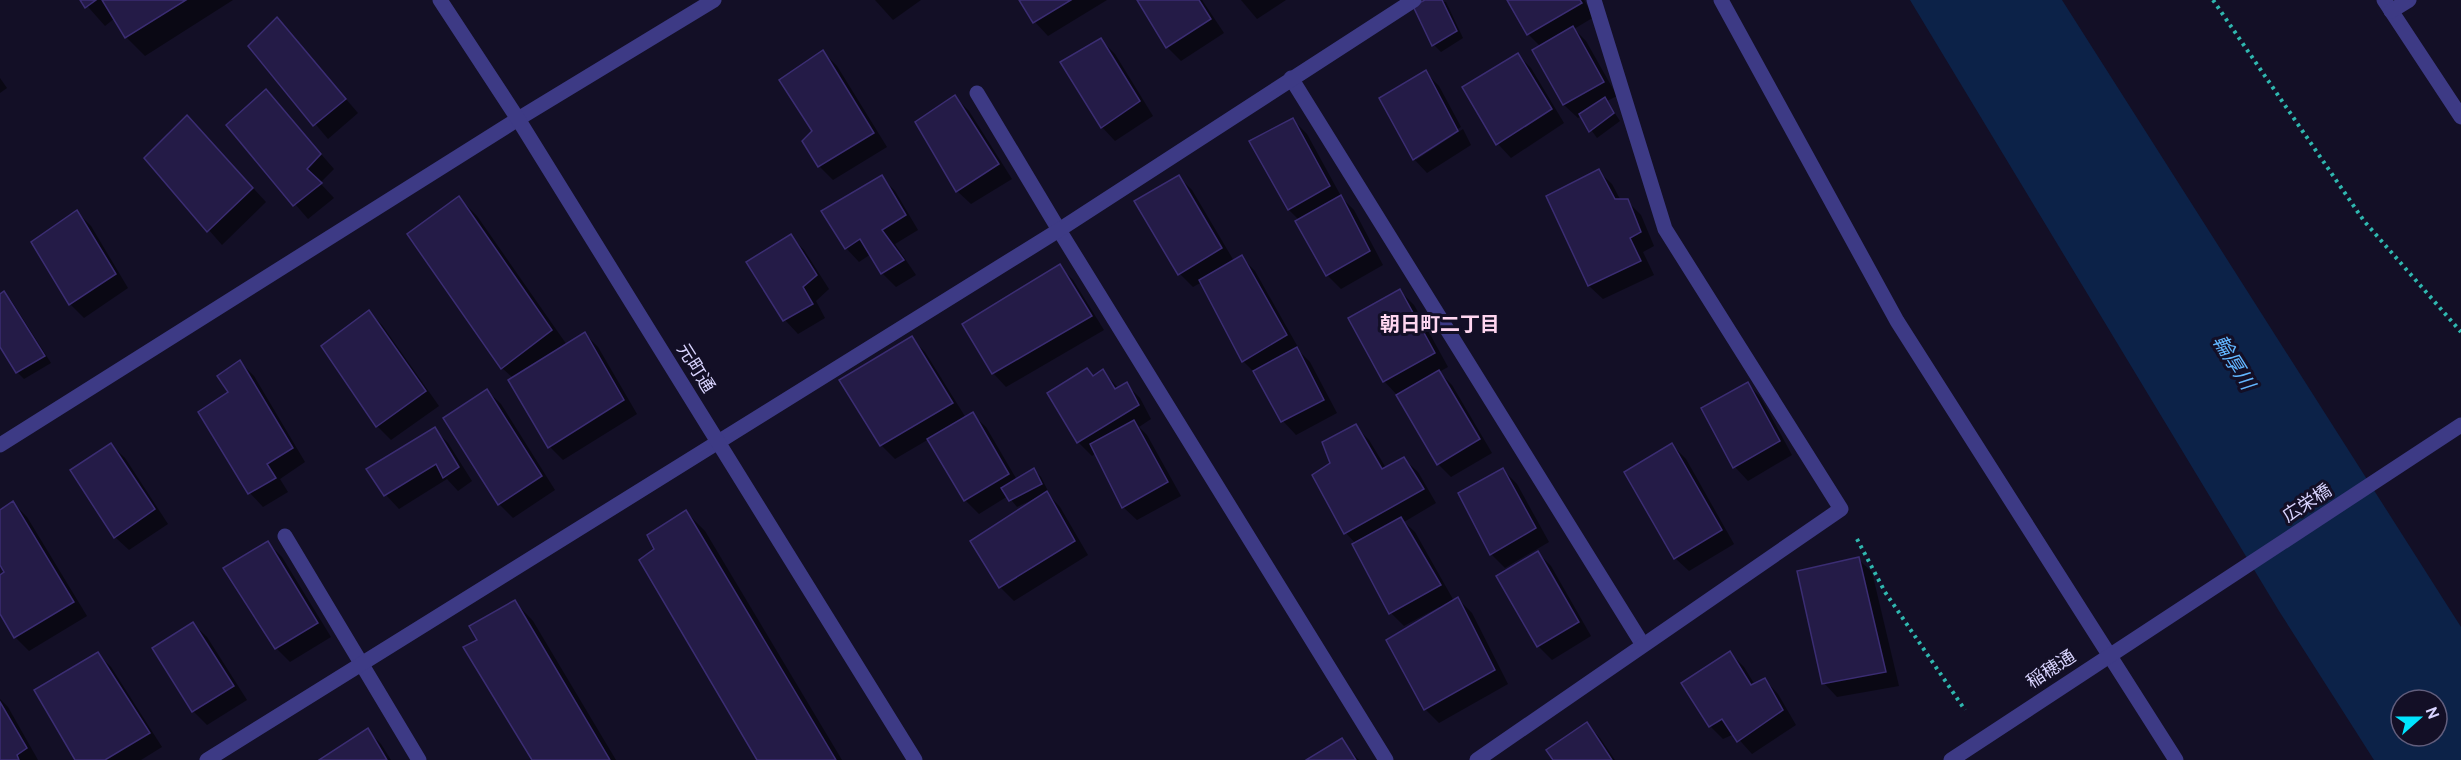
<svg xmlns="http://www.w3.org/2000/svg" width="2461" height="760" font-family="Overpass,'Noto Sans JP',sans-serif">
<rect width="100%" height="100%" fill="#130f26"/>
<path fill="#0c2248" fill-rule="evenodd" d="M1910,0H2062L2461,627V760H2374L2279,611ZM2401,700H2437V736H2401Z"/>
<g fill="#0007">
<path d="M82,0H233L145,56L126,37L115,18L105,26Z"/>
<path d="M875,0H921L893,20Z"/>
<path d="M1020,0H1107L1048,36L1035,22Z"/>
<path d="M1139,0H1202L1224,33L1181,61L1167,47Z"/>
<path d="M1241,0H1286L1257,19Z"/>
<path d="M1429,0L1446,2L1463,38L1441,52L1434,45Z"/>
<path d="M1509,0H1584L1594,17L1574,29L1586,41L1617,96L1607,101L1620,121L1597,138L1581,116L1578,118L1564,105L1534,51L1541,47L1528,34Z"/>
<path d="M277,19L358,113L328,139L250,46Z"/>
<path d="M1101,40L1115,54L1153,116L1115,141L1102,127Z"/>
<path d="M823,52L837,66L887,147L833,180L820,167L804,141L814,131Z"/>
<path d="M1518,55L1531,68L1564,123L1511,158L1498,144L1464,87Z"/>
<path d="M1425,72L1439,86L1461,127L1416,156V160L1463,129L1471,145L1427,173L1414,159Z"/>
<path d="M0,78L7,88L0,93Z"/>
<path d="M266,91L334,169L320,183L334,198L308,219L228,126Z"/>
<path d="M955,97L969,111L1012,179L971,204L957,191Z"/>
<path d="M1293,120L1307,134L1342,198L1354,210L1383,265L1341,289L1327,275L1297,221L1299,220L1289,210L1251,142Z"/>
<path d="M201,131L266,202L222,245L146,158Z"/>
<path d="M1598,171L1612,184L1621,201H1627L1641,215L1654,246L1643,252L1654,275L1603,299L1589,286L1548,196Z"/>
<path d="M1178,176L1192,190L1234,261L1241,257L1255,271L1299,349L1298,350L1310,362L1337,413L1296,435L1283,421L1257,375L1243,361L1202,282L1193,287L1180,274Z"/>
<path d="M881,177L895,191L918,230L895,244L916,275L896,287L882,273L871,254L859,262L846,248Z"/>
<path d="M459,198L477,216L567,345L585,334L598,347L637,414L563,460L550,447L513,378L502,368Z"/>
<path d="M77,212L91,226L128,288L84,318L70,304L33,242Z"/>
<path d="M790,236L804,250L829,289L816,301L825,318L798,334L785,320L748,263Z"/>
<path d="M1059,266L1073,280L1104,330L1006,387L993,373Z"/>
<path d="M1400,291L1414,305L1448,367L1439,372L1452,385L1492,453L1451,477L1438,464L1398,396L1384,381Z"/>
<path d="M4,293L11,300L51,363L24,379L17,372L0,345V296Z"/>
<path d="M369,312L382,325L439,406L391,440L377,426Z"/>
<path d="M911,338L925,352L966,418L972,414L986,427L1017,480L1034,470L1041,477L1048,491L1046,492L1060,507L1088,555L1014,601L1000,587L972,542L1039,498L1038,497L1017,507L1008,496L979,514L965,500L929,439L895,459L881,445Z"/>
<path d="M240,362L254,376L305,462L280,479L288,492L263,507L250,493L200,412L230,392Z"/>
<path d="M1087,370L1094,377L1103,371L1119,389L1126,384L1140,398L1151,419L1139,427L1147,435L1181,496L1137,520L1123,507L1096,453L1092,456L1078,442L1049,394Z"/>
<path d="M1748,384L1761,398L1792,455L1748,481L1735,467Z"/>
<path d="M487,391L501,404L555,490L513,518L499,504L445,419Z"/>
<path d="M1355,426L1369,440L1386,468L1404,459L1418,472L1436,503L1404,522L1415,532L1454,601L1458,599L1472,613L1508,684L1439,723L1425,709L1441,609L1439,607L1404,626L1391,613L1356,544L1346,533L1314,476L1332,464Z"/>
<path d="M434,429L448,443L472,481L458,491L447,479L399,509L386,495Z"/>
<path d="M111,445L125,458L168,524L129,550L115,537Z"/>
<path d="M1672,445L1686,459L1734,544L1689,571L1675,558Z"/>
<path d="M1503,470L1517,484L1549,542L1505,568L1491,554Z"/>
<path d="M13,503L27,517L87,616L29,651L15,637L0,611V576L6,572L0,562V512Z"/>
<path d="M686,512L705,531L842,760H758L656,550Z"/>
<path d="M268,543L282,557L331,637L290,662L276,648L225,568Z"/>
<path d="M1537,552L1551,566L1591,636L1552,660L1538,646Z"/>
<path d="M1858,559L1872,572L1899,686L1837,697L1824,683Z"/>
<path d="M515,602L533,621L616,760H534L479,640Z"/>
<path d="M193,624L207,637L247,700L207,725L193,711Z"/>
<path d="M97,653L111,667L162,747L141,760H76Z"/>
<path d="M1730,653L1744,667L1755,685L1765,680L1778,694L1796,725L1752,754L1734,734L1723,739L1710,726Z"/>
<path d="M0,699L8,707L38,760H0Z"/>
<path d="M1587,724L1600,738L1615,760H1555Z"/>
<path d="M367,730L381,744L391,760H322Z"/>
<path d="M1341,740L1359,760H1309Z"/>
</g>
<g fill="#241b47" stroke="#3b2d73" stroke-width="1.5">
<path d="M80,0H96L85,8Z"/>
<path d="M102,0H186L125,38Z"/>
<path d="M1019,0H1071L1033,23Z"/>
<path d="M1137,0H1199L1211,19L1166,48Z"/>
<path d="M1425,0H1442L1457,31L1432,46L1413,6Z"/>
<path d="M1507,0H1580L1582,3L1527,35Z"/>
<path d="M277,17L346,99L313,126L248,46Z"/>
<path d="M1573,26L1604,82L1563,105L1532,50Z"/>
<path d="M1101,38L1140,101L1101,128L1060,62Z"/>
<path d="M823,50L874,133L818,167L802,141L812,131L779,80Z"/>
<path d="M1518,53L1552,109L1496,145L1462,87Z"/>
<path d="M1426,70L1458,131L1413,160L1379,98Z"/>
<path d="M266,89L321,154L307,169L322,183L293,206L226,125Z"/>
<path d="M955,95L999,164L956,192L915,122Z"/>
<path d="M1605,97L1614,113L1589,132L1579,114Z"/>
<path d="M187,115L253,188L207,232L144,158Z"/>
<path d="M1293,118L1330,186L1288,210L1249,141Z"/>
<path d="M1599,169L1615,199H1628L1641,232L1630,238L1641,261L1588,286L1546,196Z"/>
<path d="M882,175L906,215L882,230L904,260L881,274L860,239L845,249L821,211Z"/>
<path d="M1179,175L1222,248L1178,275L1134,201Z"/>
<path d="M1341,195L1370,251L1326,276L1295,221Z"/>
<path d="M459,196L552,330L501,369L407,234Z"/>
<path d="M77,210L116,274L69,305L31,242Z"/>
<path d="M791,234L817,275L803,287L813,304L783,321L746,262Z"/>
<path d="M1242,255L1287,335L1242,362L1199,280Z"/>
<path d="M1060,264L1092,316L992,374L962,324Z"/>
<path d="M1400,289L1435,353L1383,382L1348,318Z"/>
<path d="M4,291L45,356L16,373L0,347V294Z"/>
<path d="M369,310L426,391L376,427L321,346Z"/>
<path d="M585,332L624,400L548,448L508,380Z"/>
<path d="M912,336L953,403L880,446L839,380Z"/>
<path d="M1297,347L1324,400L1281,422L1253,371Z"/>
<path d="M240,360L293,448L267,464L276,478L248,494L198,412L228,392L217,376Z"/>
<path d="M1087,368L1093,376L1103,369L1115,389L1127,382L1139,405L1077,443L1047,393Z"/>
<path d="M1439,370L1480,439L1437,465L1396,395Z"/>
<path d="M1748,382L1780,441L1733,468L1701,408Z"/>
<path d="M487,389L542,476L498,505L443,418Z"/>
<path d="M973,412L1009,474L964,501L927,439Z"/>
<path d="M1134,420L1168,482L1122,508L1090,444Z"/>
<path d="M1356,424L1382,469L1404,457L1424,489L1344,534L1312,475L1330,463L1322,442Z"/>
<path d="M435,427L459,467L443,478L436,464L384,496L366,469Z"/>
<path d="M111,443L155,509L114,538L70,470Z"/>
<path d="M1672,443L1722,530L1674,559L1624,472Z"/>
<path d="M1034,468L1042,484L1009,501L1001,488Z"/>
<path d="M1503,468L1536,528L1490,555L1458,493Z"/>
<path d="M1047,491L1075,541L999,588L970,541Z"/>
<path d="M13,501L74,602L14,638L0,614V575L4,572L0,565V510Z"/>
<path d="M686,510L836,760H757L639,560L654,549L647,535Z"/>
<path d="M1401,517L1441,585L1389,614L1352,544Z"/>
<path d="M268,541L318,623L275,649L223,568Z"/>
<path d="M1538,551L1579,622L1537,647L1496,576Z"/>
<path d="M1859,557L1886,672L1822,684L1797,571Z"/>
<path d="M1458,597L1495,670L1424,710L1386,640Z"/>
<path d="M515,600L610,760H532L463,647L477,640L469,626Z"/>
<path d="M193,622L234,686L192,712L152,648Z"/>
<path d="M1730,651L1751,685L1765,678L1783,710L1737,742L1722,719L1709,727L1681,683Z"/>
<path d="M98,652L150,733L105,760H75L34,690Z"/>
<path d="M0,702L27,748L17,755L19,760H0Z"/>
<path d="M1587,722L1612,760H1553L1546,750Z"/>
<path d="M368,728L387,760H319Z"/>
<path d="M1342,738L1356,760H1306Z"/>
</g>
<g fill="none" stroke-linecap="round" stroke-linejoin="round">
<g stroke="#2fb8b0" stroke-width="4" stroke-dasharray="3 4.5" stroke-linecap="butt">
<path d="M2213,0L2364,221L2461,332"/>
<path d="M1857,539L1885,592L1965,710"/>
</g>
<g stroke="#3d3a85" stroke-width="15">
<path d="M1721,0L1897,321L2176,760"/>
<path d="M2384,0L2461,117"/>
<path d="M2391,11L2409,0"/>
<path d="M1291,78L1643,645"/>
<path d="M977,93L1059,230L1386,760"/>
<path d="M0,445L518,119L714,0"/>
<path d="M285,536L419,760"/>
<path d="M207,760L1059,230L1414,0"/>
<path d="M1477,760L1841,509L1665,229L1594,0"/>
</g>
<g stroke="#3d3a85" stroke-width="15">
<path d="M440,0L518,119L915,760"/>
<path d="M1951,760L2461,425"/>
</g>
</g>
<g text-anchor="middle" stroke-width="6" stroke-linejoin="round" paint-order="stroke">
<g font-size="18" fill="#d9d4ff" stroke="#130f26">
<text transform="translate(696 368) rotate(58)" y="6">元町通</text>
<text transform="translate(2307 503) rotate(-33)" y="6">広栄橋</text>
<text transform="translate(2051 669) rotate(-33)" y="6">稲穂通</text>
</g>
<g font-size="20" font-weight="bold" fill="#ffd6f0" stroke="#130f26">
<text x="1440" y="331">朝日町二丁目</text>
</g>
<g font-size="20" font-style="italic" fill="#62b6ff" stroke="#130f26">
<text transform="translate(2234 362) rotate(58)" y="7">輪厚川</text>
</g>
</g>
<g transform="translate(2419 718) rotate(69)"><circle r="28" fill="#130f26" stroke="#625e7d" stroke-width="1.5"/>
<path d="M0-4.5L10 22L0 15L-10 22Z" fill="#00e5ff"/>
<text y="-9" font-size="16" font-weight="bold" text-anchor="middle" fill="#d9d4ff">N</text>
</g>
</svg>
